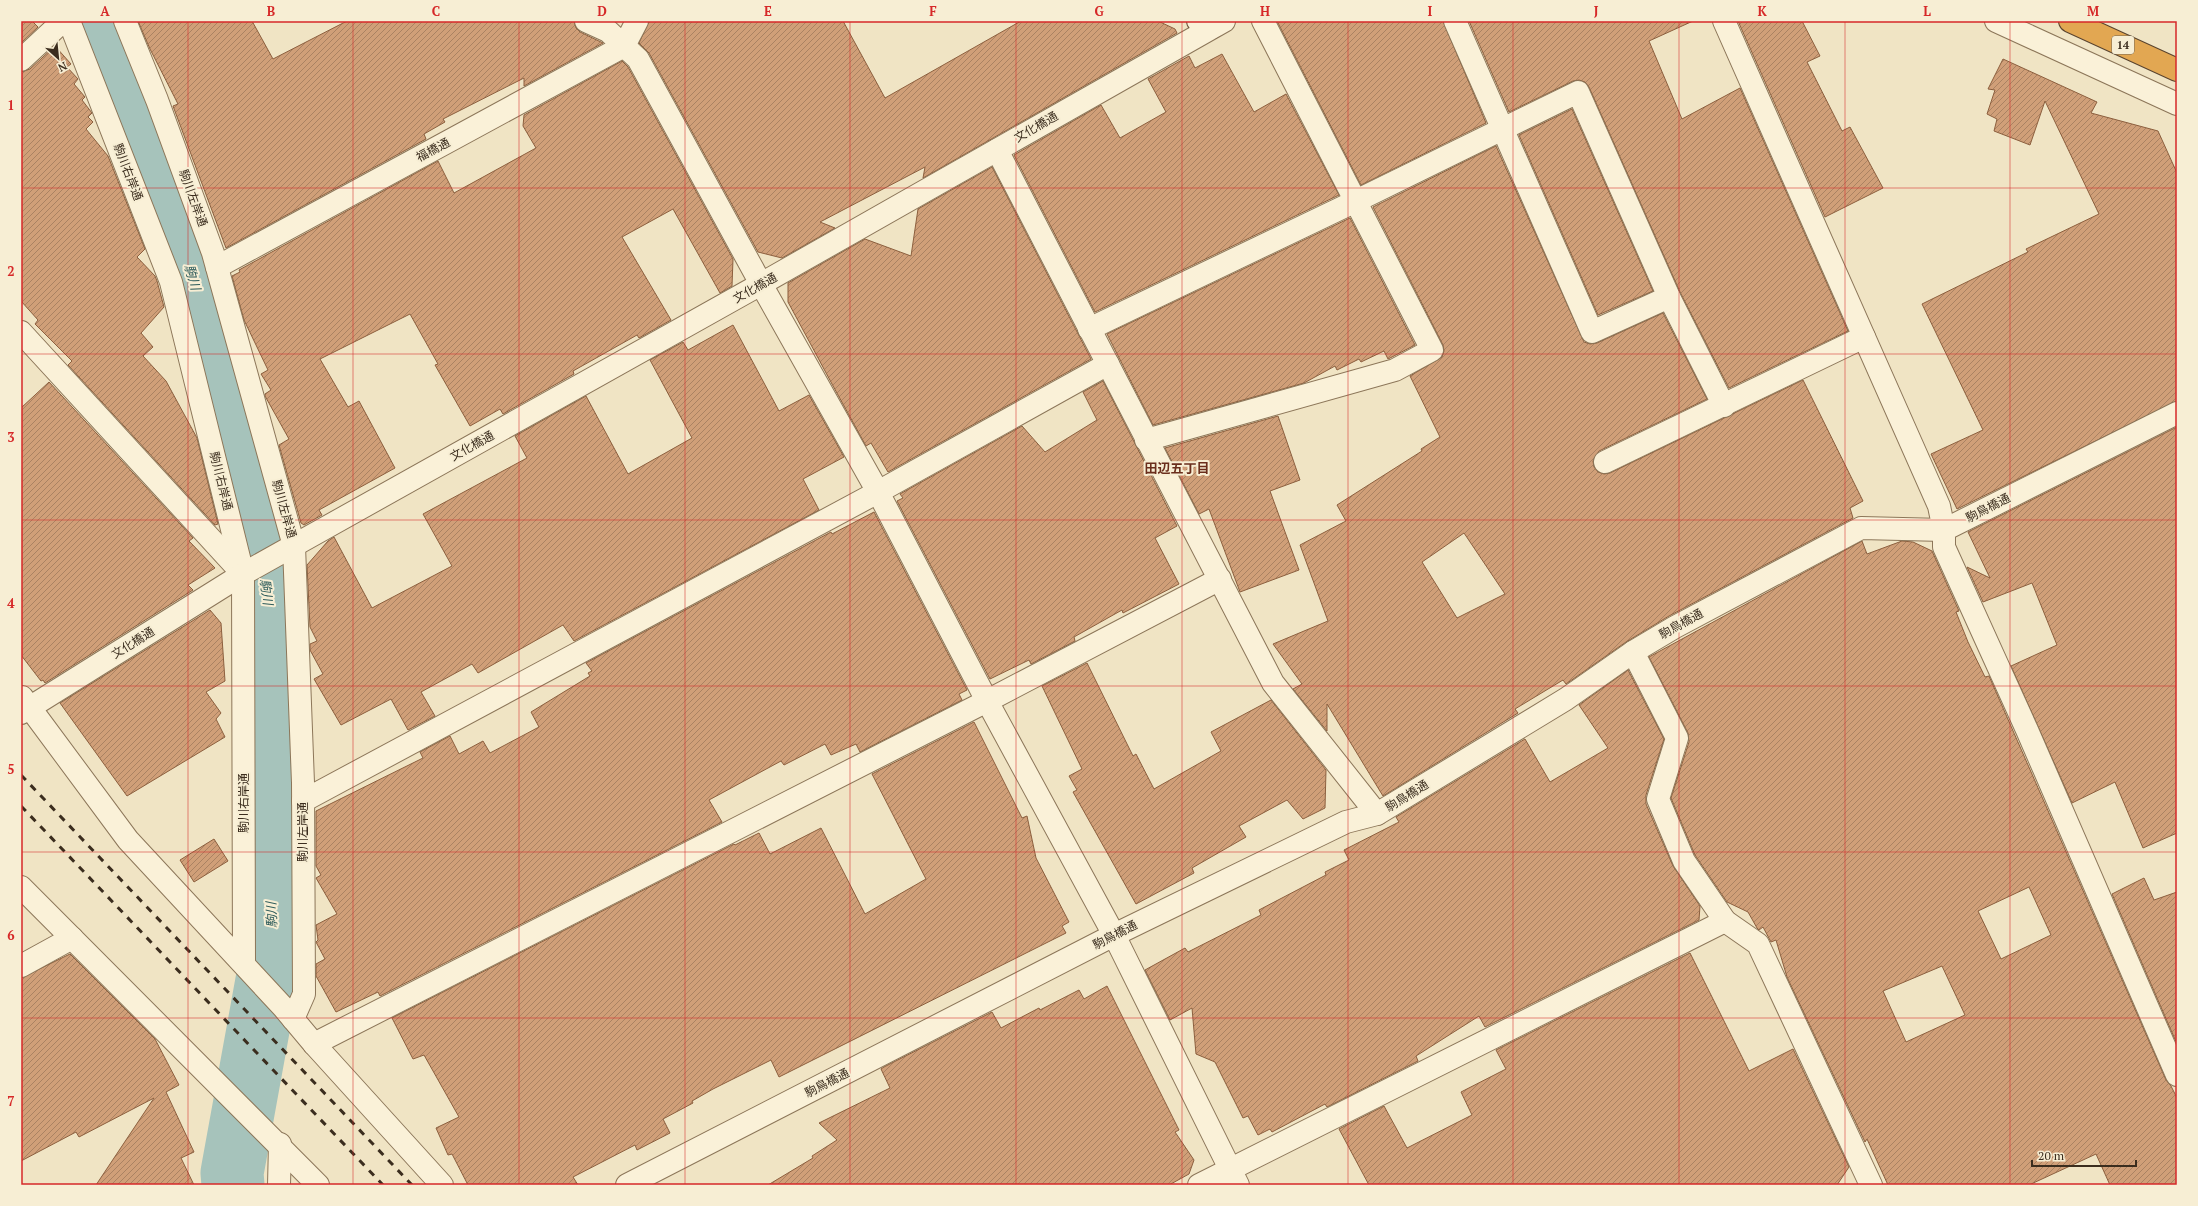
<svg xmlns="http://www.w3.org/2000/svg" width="2198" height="1206" font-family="'PT Serif','Noto Sans JP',serif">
<defs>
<pattern id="building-hatch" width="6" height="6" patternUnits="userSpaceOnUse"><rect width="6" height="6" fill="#d09f78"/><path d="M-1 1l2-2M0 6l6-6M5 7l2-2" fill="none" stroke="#aa8262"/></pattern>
</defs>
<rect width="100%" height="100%" fill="#f0e4c4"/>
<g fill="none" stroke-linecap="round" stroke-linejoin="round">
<path stroke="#a6c3bb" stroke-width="63" d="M96,21L191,267L255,525L269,600L275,698L268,799L272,953L232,1173L233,1185"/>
</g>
<g fill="url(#building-hatch)" stroke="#8c5f3e" fill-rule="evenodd">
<path d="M21,21H32L38,27L21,43Z"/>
<path d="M138,21H252L273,59L347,21H574L576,28L580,32L603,43L524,86V78L443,119L445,122L424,134L426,139L226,248L173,106L178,104L150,49Z"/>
<path d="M649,21H843L885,98L1021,21H1158L1175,29L1177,33L923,178L925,167L820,222L835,228L782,258L758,252L649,53L639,43Z"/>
<path d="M1277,21H1443L1486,123L1361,185Z"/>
<path d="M1469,21H1693L1649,41L1682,119L1740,88L1848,331L1729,388L1680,292L1589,87L1585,82L1579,80L1573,81L1509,112Z"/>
<path d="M1738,21H1802L1820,56L1807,62L1842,131L1850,127L1883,188L1825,217Z"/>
<path d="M55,46L71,64L67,67L78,79L74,84L85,97L82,100L92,113L88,117L93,122L86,129L108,156L145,249L137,257L155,276L157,281L164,307L141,333L153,347L143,356L166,381L197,438L218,524L215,525L68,365L72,361L35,324L38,320L21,301V72L30,69Z"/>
<path d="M1222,54L1254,112L1286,94L1339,195L1095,312L1014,155L1101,105L1120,138L1166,112L1148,79L1189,56L1195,68Z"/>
<path d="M2003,59L2097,102L2091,113L2158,131L2177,173V401L1957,509L1931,454L1983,430L1922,304L2028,252L2026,249L2099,214L2045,101L2030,145L1994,131L1997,119L1987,114L1995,90L1988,89Z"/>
<path d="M622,61L628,67L733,259L732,286L720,293L673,209L622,237L671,320L639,338L637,335L573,371L574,374L503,414L500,409L470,426L435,365L438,364L410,314L320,359L348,407L359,401L395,468L319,510L322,515L304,525L301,523L279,445L289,439L265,396V394L271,390L261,374L268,370L244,320L232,276L240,272L239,270L438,161L454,193L536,148L523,126L524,115Z"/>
<path d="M1572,109L1653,291L1598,315L1519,135Z"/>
<path d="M1496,146L1584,342L1590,344L1597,343L1663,313L1707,399L1599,451L1593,461L1594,467L1598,472L1604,474L1610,473L1803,380L1863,501L1850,508L1853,518L1669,616L1626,642L1566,684L1563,680L1515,709L1518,713L1383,796L1327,704V731L1293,689L1302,684L1273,644L1328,621L1300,545L1346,521L1337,505L1422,451L1421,449L1440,437L1410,376L1442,357L1444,351L1443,345L1373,207ZM1464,533L1505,594L1457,618L1422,562Z"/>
<path d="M992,167L1091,359L888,472L871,443L866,446L832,384L788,302V283L865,239L911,256L918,209Z"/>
<path d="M1350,218L1415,345L1390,358L1388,359L1384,351L1361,362L1359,359L1337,370L1335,366L1304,383L1153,425L1107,334Z"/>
<path d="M733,325L779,411L809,395L844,457L803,479L819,510L574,641L563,625L478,673L472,664L421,692L435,716L408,730L391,699L341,725L314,679L323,674L310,650V644L317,641L310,627L307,565L328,541L334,537L372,608L452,566L423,514L527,458L515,436L586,396L628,474L692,438L650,360L683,342L688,350Z"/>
<path d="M1103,381L1177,526L1155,538L1179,584L1123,613L1122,610L1074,637L1075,641L1031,664L1029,660L990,679L897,501L903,498L900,494L1022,426L1045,452L1097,420L1083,392Z"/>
<path d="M49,382L193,538L189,541L215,568L188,585L193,590L45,683L43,680L41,681L21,655V408Z"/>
<path d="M1278,416L1300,480L1270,491L1299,570L1240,592L1209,509L1199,514L1165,448Z"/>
<path d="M2177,427V833L2143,848L2115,782L2072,803L2011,666L2057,645L2032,583L1983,602L1967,567L1990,578L1968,532Z"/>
<path d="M874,512L967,690L959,694L962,700L860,752L856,744L831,755L825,744L784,765L781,761L709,800L722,822L380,996L378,992L336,1012L316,976V964L325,959L316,942L318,940L316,925L337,914L316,878L321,875L316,866V811L423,758L420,752L450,736L459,754L483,741L490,753L539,727L531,712L590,676L588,673L592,671L586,663L831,532L832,534Z"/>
<path d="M1862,541L1867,554L1902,541L1913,542L1932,551L1959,611L1956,612L1968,642L1985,677L1989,676L2166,1080L2171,1086L2177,1098V1185H2110L2096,1154L2029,1185H1888L1867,1139L1865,1142L1787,977L1776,940L1771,942L1763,927L1759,930L1757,928L1748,912L1727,902L1695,855L1671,798L1689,742L1688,733L1649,657ZM2029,887L2051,935L2001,959L1978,911ZM1942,966L1965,1015L1906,1042L1883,991Z"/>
<path d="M210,610L221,623L225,681L206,692L221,713L216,719L225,737L127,796L60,703Z"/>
<path d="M1087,663L1133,756L1136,754L1154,789L1221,751L1211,732L1271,700L1326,770L1325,808L1303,819L1287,800L1239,826L1246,837L1192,868L1194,873L1136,904L1073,792L1077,790L1069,776L1082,769L1042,686Z"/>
<path d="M1628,670L1664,739L1646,795V804L1673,866L1700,906L1699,920L1485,1027L1479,1016L1416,1056L1418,1061L1327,1107L1325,1104L1272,1132L1270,1129L1258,1135L1248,1116L1243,1118L1215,1062L1196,1054L1192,1008L1170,1020L1145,970L1185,948L1188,952L1261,915L1259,910L1326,875L1325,872L1349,860L1344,850L1399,822L1396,817L1525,739L1550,782L1608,748L1579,705Z"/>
<path d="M974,722L1022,818L1027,816L1036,858L1069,922L1062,926L1066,933L779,1077L771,1060L713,1089L692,1101L693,1103L663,1119L670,1133L637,1150L635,1145L573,1177L578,1185H468L452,1154L448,1155L436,1128L459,1117L424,1055L413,1059L392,1018L734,844L735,845L759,833L770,854L821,828L865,914L926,879L872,774Z"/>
<path d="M214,839L228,861L194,882L180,860Z"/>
<path d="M2144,878L2154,900L2177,892V1044L2112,894Z"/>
<path d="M1690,953L1749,1071L1793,1049L1849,1167L1837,1185H1369L1339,1129L1384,1106L1407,1148L1472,1115L1461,1092L1506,1069L1496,1050Z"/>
<path d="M70,954L155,1039L179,1085L166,1092L194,1152L181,1158L194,1185H96L154,1098L79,1137L76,1132L21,1161V978Z"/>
<path d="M1107,986L1179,1130L1175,1132L1194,1160L1189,1174L1169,1185H768L813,1158L812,1156L837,1140L819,1123L890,1088L881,1069L884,1067L992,1012L1001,1028L1039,1008L1040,1010L1079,990L1084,999Z"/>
</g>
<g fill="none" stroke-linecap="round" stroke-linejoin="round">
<defs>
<g id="street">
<path d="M69,21L171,282L243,574L244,964"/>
<path d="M125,21L157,100L213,253L294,546L303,783L304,994L293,1019"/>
<path d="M586,21L608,31L638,59L761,284L878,492L987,701L1114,935L1238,1185"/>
<path d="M1455,21L1592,332L1669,297"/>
<path d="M1724,21L1939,506L1944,530V547L2027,730L2177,1075"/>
<path d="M1996,21L2177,104"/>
<path d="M21,60L63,21"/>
<path d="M997,150L1273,683L1377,814"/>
<path d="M217,267L624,46L637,21"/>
<path d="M1089,329L1356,201L1578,92L1669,297L1724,406"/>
<path d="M21,332L242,573"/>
<path d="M1146,440L1395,370L1432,350L1263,21"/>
<path d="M1605,462L1864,337"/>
<path d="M1633,652L1677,738L1658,799L1684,861L1725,921L1758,944L1871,1185"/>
<path d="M22,697L128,840L283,1007L314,1044L442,1185"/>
<path d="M21,713L243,574L761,284L1224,21"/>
<path d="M303,801L878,492L1108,364"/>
<path d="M21,887L318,1185"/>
<path d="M21,966L72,938"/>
<path d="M314,1044L987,701L1220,579"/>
<path d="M279,1185L280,1144"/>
<path d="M627,1185L1114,935L1346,822L1377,814L1566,699L1633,652L1675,627L1861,528L1944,530L2177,413"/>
<path d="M1199,1185L1725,921"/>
</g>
<path id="secondary" d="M1198,21L1212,27"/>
<path id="highway" d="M2070,21L2177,70"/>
</defs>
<use href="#street" stroke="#8c7659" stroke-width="24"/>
<use href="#secondary" stroke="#6e563d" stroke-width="24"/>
<use href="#highway" stroke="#59432e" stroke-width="24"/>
<use href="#street" stroke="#faf1d8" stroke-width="22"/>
<use href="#secondary" stroke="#faf1d8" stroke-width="22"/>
<use href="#highway" stroke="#e2a752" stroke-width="22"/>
<g stroke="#3b2d1e" stroke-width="3" stroke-dasharray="7 7" stroke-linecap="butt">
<path d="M21,775L412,1185"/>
<path d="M21,806L383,1185"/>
</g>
</g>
<path fill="none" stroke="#d62828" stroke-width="1" stroke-opacity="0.55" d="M188,21V1185M353,21V1185M519,21V1185M685,21V1185M850,21V1185M1016,21V1185M1182,21V1185M1348,21V1185M1513,21V1185M1679,21V1185M1845,21V1185M2010,21V1185M21,188H2177M21,354H2177M21,520H2177M21,686H2177M21,852H2177M21,1018H2177"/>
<g text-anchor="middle" stroke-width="4" stroke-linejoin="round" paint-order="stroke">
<rect fill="#f7eed4" stroke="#736755" stroke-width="1" x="2112" y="36" width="22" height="18" rx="3"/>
<g font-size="11" font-weight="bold" fill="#3b2d1e">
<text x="2123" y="49">14</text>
</g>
<g font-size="12" fill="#3b2d1e" stroke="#f7eed4">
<text transform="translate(1036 127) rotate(-30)" y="4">文化橋通</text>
<text transform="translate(433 150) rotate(-28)" y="4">福橋通</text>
<text transform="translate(128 172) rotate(69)" y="4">駒川右岸通</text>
<text transform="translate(193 198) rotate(70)" y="4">駒川左岸通</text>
<text transform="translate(755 288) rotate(-29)" y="4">文化橋通</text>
<text transform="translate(472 446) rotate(-29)" y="4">文化橋通</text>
<text transform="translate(221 481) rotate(76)" y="4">駒川右岸通</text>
<text transform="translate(1988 508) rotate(-27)" y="4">駒鳥橋通</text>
<text transform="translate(284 509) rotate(74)" y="4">駒川左岸通</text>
<text transform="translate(1681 624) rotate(-29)" y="4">駒鳥橋通</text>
<text transform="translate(133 643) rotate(-32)" y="4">文化橋通</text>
<text transform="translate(1407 796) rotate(-32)" y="4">駒鳥橋通</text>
<text transform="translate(244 803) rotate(-90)" y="4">駒川右岸通</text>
<text transform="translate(303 832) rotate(-90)" y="4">駒川左岸通</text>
<text transform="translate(1115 935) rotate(-27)" y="4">駒鳥橋通</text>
<text transform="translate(827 1083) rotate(-27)" y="4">駒鳥橋通</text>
</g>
<g font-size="13" font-style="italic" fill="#2d5b5a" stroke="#f7eed4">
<text transform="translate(193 277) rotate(74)" y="5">駒川</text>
<text transform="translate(267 592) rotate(82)" y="5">駒川</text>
<text transform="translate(271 915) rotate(-92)" y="5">駒川</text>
</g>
<g font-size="13" font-weight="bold" fill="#6a2e1c" stroke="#f7eed4">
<text x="1177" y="473">田辺五丁目</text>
</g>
</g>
<rect width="2198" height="1206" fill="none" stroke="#f7eed4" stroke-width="44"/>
<g transform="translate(58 58) rotate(153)" stroke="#f7eed4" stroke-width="3" paint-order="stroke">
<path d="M0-3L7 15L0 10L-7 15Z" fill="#3b2d1e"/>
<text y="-6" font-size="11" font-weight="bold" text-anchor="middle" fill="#3b2d1e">N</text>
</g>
<path d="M2032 1160v6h104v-6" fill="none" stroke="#3b2d1e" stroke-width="2"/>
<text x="2038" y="1160" font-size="12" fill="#3b2d1e" stroke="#f7eed4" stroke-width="3" paint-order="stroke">20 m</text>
<rect x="22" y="22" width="2154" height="1162" fill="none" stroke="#d62828" stroke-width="1.5"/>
<g font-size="13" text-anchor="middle" font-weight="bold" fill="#d62828">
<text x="105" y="16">A</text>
<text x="271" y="16">B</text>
<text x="436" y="16">C</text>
<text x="602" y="16">D</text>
<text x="768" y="16">E</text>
<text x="933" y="16">F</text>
<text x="1099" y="16">G</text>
<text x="1265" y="16">H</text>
<text x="1430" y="16">I</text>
<text x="1596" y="16">J</text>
<text x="1762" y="16">K</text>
<text x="1927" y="16">L</text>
<text x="2093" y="16">M</text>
<text x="11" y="110">1</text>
<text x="11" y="276">2</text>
<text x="11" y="442">3</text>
<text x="11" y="608">4</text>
<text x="11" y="774">5</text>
<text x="11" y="940">6</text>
<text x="11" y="1106">7</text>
</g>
</svg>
